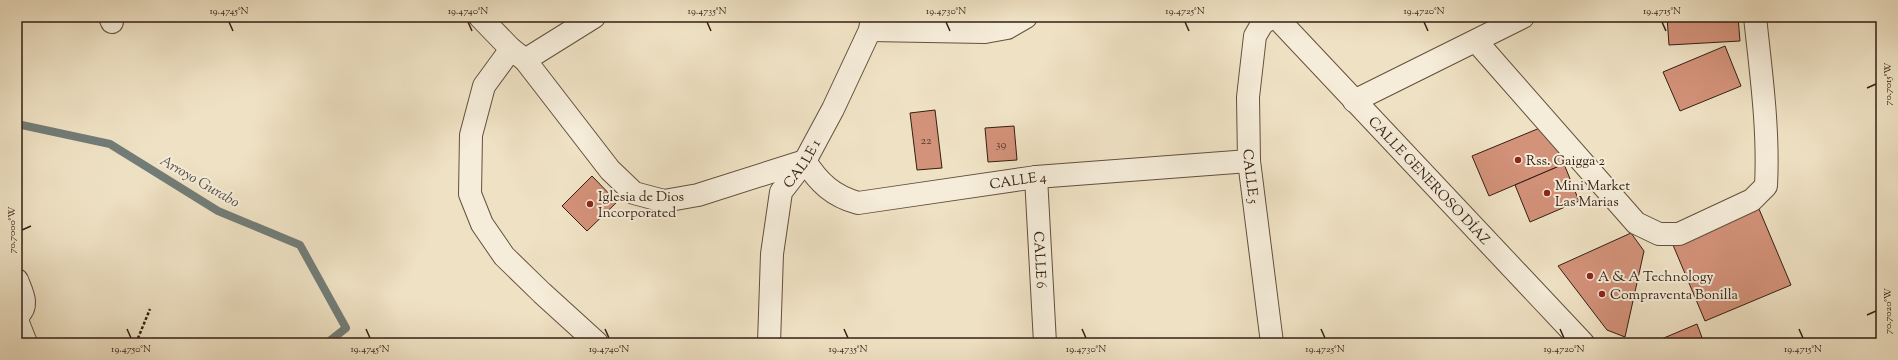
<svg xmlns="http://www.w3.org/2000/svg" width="1898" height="360" font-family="'Sorts Mill Goudy',serif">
<rect width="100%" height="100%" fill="#efe2c4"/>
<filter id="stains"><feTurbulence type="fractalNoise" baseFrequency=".005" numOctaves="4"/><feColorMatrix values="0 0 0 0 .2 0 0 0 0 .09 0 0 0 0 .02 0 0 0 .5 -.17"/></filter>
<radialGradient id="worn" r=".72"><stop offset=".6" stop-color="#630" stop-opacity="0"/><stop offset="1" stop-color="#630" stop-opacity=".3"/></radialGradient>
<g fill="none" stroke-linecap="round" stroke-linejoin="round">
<path stroke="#727d78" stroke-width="8" d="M17,124L110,144L218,211L300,245L346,328L327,343"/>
</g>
<g fill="#d3927a" stroke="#341f12">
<path d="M1667,17H1738L1740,41L1669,45Z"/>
<path d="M1725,46L1741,86L1680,111L1663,72Z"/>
<path d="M935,110L942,168L917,170L910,113Z"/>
<path d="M1547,125L1564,164L1489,196L1472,156Z"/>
<path d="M1014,126L1017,160L988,162L985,128Z"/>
<path d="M1564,164L1579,201L1530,222L1515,185Z"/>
<path d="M592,176L617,202L587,231L562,206Z"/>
<path d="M1759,209L1791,285L1705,321L1673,245Z"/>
<path d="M1631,233L1644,251L1625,337L1607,330L1558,266Z"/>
<path d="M1697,324L1704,343H1652Z"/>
</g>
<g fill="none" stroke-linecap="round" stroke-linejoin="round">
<defs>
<g id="minor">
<path d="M110,17L112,22"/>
<path d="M480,17L511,49L525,60L610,170L634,193L664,201L698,195L805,161"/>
<path id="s1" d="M1272,17L1262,24L1255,36L1248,97L1249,161L1272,343"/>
<path id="s2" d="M1276,17L1583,343"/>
<path d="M870,30L985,32L1007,28L1026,17"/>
<path d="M1476,41L1636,223L1659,234H1679L1752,200L1766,186C1769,130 1761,73 1755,17"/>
<path d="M511,49L484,86L471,135L470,194L482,224L504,256L542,293L597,343"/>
<path d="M525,60L594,17"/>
<path d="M1354,101L1523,17"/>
<path id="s3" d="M805,161C819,183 833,196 858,203L1036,177L1249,161"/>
<path id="s4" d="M1036,177L1045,343"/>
<path d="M17,280C22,293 30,306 17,316"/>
<path d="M17,320L26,343"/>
<path id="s5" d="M769,343L772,254L781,192L805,161L833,109L870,30L872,17"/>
</g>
</defs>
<use href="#minor" stroke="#63503e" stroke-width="24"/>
<path stroke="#341f12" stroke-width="2.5" stroke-dasharray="3 2" stroke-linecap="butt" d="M136,343L150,309"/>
<use href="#minor" stroke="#f5ecd9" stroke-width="22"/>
</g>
<path fill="none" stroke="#341f12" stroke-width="1.5" d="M229,22L233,31M468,22L472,31M707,22L711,31M946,22L950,31M1185,22L1189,31M1424,22L1428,31M1662,22L1666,31M1867,88L1876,84M22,230L31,226M1867,315L1876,311M127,329L131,338M366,329L370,338M605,329L609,338M844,329L848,338M1082,329L1086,338M1321,329L1325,338M1560,329L1564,338M1799,329L1803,338"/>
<g fill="#8f2418" stroke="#f5ecd9" stroke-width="1.5">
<circle cx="1518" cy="160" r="4"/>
<circle cx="1547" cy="193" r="4"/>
<circle cx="590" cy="204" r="4"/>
<circle cx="1590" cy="276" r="4"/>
<circle cx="1602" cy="294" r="4"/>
</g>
<g text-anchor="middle" stroke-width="4" stroke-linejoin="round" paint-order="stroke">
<g font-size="12" fill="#5c3c2c">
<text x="926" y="144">22</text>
<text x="1001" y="148">39</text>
</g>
<g font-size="14" fill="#341f12" stroke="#f5ecd9" text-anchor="start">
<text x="1526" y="165">Rss. Gaigga 2</text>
<text x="1555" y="190">Mini Market<tspan x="1555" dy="16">Las Marias</tspan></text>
<text x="598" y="201">Iglesia de Dios<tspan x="598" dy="16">Incorporated</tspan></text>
<text x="1598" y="281">A &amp; A Technology</text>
<text x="1610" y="299">Compraventa Bonilla</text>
</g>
<g font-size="14" fill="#341f12" stroke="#f5ecd9">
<text dy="5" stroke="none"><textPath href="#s5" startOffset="187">CALLE 1</textPath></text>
<text dy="5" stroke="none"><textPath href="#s1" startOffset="167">CALLE 5</textPath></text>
<text dy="5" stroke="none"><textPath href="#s3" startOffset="231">CALLE 4</textPath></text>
<text dy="5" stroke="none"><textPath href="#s2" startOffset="224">CALLE GENEROSO DÍAZ</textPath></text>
<text dy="5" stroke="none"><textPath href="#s4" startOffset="83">CALLE 6</textPath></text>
</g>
<g font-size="15" font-style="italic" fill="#534e45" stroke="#f5ecd9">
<text transform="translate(200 181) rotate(30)" y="5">Arroyo Gurabo</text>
</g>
</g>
<rect width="1898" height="360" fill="none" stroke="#efe2c4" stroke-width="44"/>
<rect x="22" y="22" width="1854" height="316" fill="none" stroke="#341f12" stroke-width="1.5"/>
<g font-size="10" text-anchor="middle" fill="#341f12">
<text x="229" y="14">19.4745°N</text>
<text x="468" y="14">19.4740°N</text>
<text x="707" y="14">19.4735°N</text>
<text x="946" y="14">19.4730°N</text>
<text x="1185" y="14">19.4725°N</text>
<text x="1424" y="14">19.4720°N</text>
<text x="1662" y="14">19.4715°N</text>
<text transform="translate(1887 84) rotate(-90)" y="4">70.7015°W</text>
<text transform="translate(11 230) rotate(-90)" y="4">70.7000°W</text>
<text transform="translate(1887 311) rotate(-90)" y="4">70.7020°W</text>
<text x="131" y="352">19.4750°N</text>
<text x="370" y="352">19.4745°N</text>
<text x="609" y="352">19.4740°N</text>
<text x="848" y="352">19.4735°N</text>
<text x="1086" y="352">19.4730°N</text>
<text x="1325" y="352">19.4725°N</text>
<text x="1564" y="352">19.4720°N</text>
<text x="1803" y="352">19.4715°N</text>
</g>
<rect width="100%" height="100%" filter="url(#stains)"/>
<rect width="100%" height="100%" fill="url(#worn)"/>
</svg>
